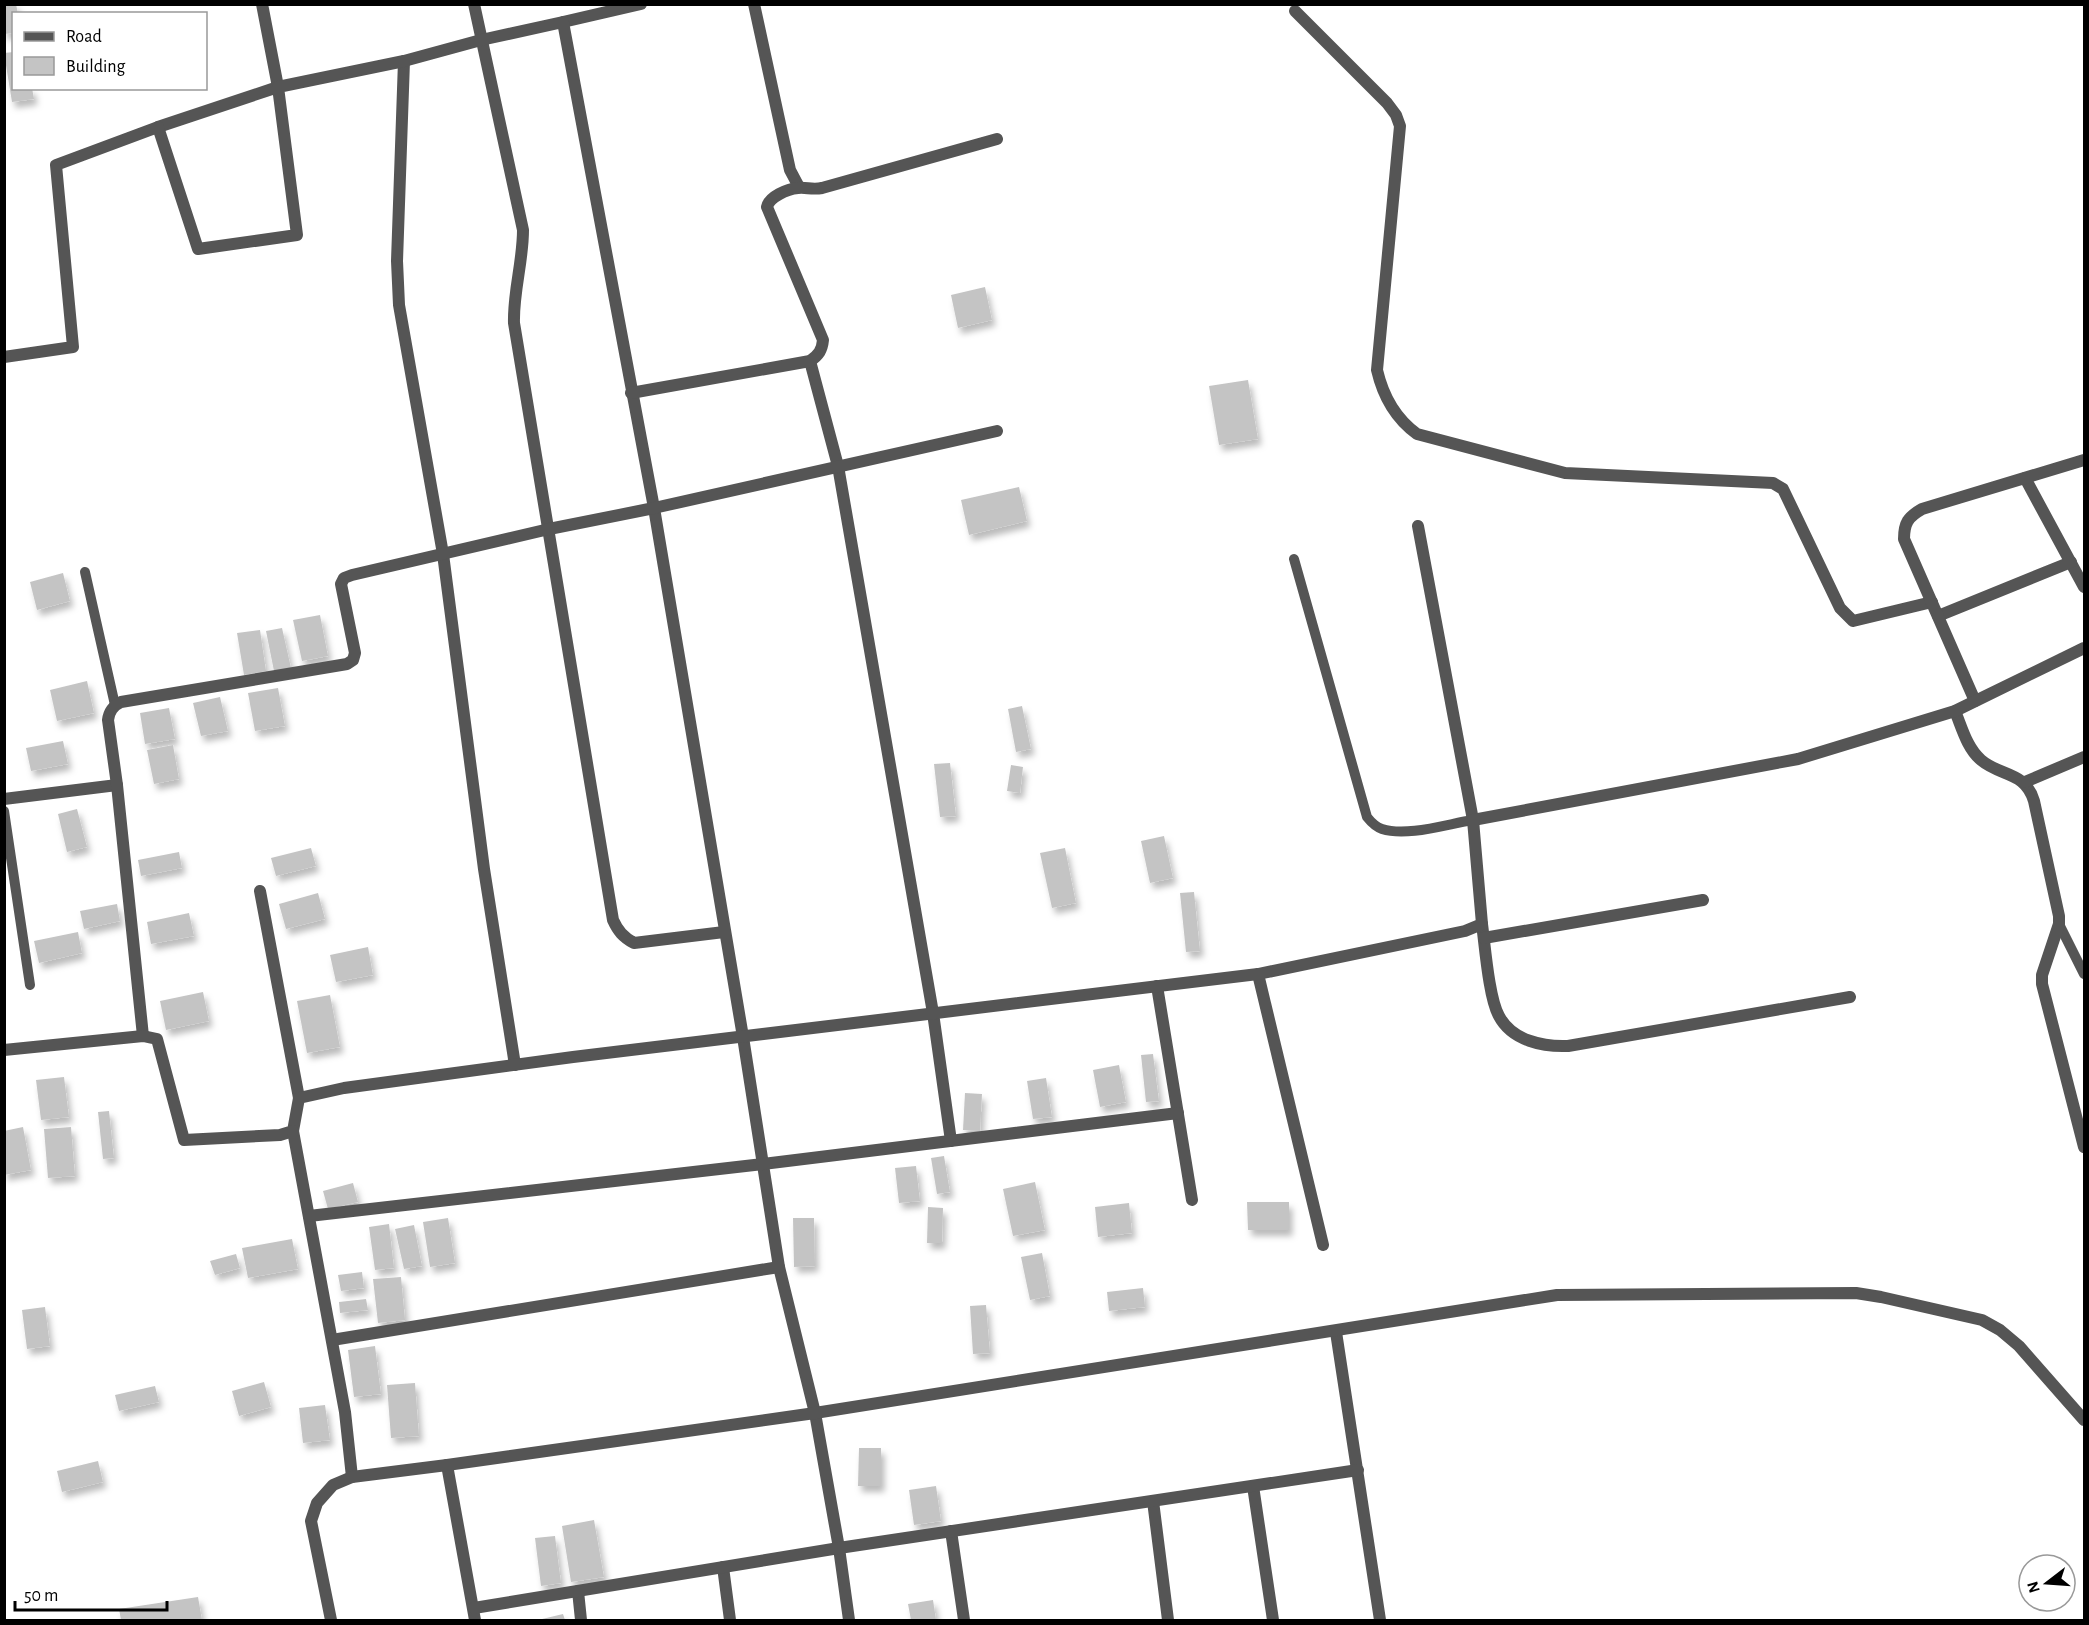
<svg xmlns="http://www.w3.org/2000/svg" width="2089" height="1625" font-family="'Alegreya Sans',sans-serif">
<defs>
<filter id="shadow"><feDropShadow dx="3.5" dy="6" stdDeviation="3" flood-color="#0004"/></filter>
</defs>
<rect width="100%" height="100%" fill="#fff"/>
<g fill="#c4c4c4" filter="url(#shadow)">
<path d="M4,4H16L18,14H14V33L4,34Z"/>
<path d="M14,52V88H32L34,99L12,102L4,53Z"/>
<path d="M985,287L992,320L958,328L951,295Z"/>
<path d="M1248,380L1258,439L1219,445L1209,386Z"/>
<path d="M1019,487L1027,521L969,535L961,500Z"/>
<path d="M63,573L70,601L37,610L30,582Z"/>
<path d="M320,615L328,656L302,661L293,620Z"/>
<path d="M282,628L291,668L274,671L266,631Z"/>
<path d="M260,630L266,671L244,675L237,633Z"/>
<path d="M87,681L94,713L57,721L50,690Z"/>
<path d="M278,688L285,726L255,731L248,693Z"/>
<path d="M220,697L228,731L201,736L193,703Z"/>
<path d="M1022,706L1031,749L1016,752L1008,709Z"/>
<path d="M169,708L175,739L145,744L140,713Z"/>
<path d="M63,741L68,764L31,771L26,748Z"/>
<path d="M173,745L179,779L154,784L147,750Z"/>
<path d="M950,763L956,816L940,817L934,764Z"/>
<path d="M1011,765L1023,767L1020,793L1007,791Z"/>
<path d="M77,809L87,847L67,852L58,814Z"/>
<path d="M1164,836L1173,878L1150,883L1141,841Z"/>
<path d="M311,848L316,866L276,876L271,858Z"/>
<path d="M1065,848L1076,903L1052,908L1040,853Z"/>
<path d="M179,852L182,868L141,876L138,860Z"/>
<path d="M1194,892L1200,951L1186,952L1180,893Z"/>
<path d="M318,893L325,919L286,929L279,904Z"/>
<path d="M117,904L120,921L84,929L80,911Z"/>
<path d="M189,913L194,936L151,944L147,922Z"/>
<path d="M78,932L82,953L39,963L34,941Z"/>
<path d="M368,947L373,975L336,982L330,955Z"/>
<path d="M203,992L209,1021L166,1030L160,1001Z"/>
<path d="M330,995L340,1047L307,1053L297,1001Z"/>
<path d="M1153,1054L1159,1101L1146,1102L1141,1055Z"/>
<path d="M1119,1065L1126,1102L1100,1107L1093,1070Z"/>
<path d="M64,1077L69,1117L41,1120L36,1080Z"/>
<path d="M1046,1078L1052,1117L1033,1119L1027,1081Z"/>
<path d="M965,1093L982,1094L980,1131L963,1130Z"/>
<path d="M109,1111L114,1158L103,1159L98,1112Z"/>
<path d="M23,1127L31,1170L4,1175V1131Z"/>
<path d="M71,1127L75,1176L48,1178L44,1129Z"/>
<path d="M944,1156L950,1192L937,1194L931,1158Z"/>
<path d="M916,1166L920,1201L899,1203L895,1168Z"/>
<path d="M1035,1182L1045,1230L1013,1236L1003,1189Z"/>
<path d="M353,1183L358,1202L328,1209L323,1191Z"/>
<path d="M1247,1202H1289V1230H1248Z"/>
<path d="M1129,1203L1132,1233L1098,1237L1095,1207Z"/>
<path d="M928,1207L943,1208L942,1243H927Z"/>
<path d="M448,1218L455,1263L430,1267L423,1222Z"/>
<path d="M793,1218H814L815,1266L794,1267Z"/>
<path d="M389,1224L394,1268L375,1270L369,1227Z"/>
<path d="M414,1225L422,1266L404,1269L395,1229Z"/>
<path d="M292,1239L298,1269L248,1278L242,1248Z"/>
<path d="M1042,1253L1050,1296L1030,1300L1021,1257Z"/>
<path d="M236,1254L240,1268L215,1275L210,1261Z"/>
<path d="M362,1272L364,1288L341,1291L338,1275Z"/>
<path d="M401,1277L405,1320L378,1323L373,1279Z"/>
<path d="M1143,1288L1145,1307L1109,1311L1107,1292Z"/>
<path d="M366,1299L368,1310L340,1313L339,1302Z"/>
<path d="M986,1305L990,1353L973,1354L970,1306Z"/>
<path d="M45,1307L50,1346L27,1349L22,1310Z"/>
<path d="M375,1346L381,1394L354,1397L348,1350Z"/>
<path d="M264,1382L271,1407L239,1416L232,1391Z"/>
<path d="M415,1383L419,1436L391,1438L387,1385Z"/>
<path d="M155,1386L159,1402L119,1411L115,1395Z"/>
<path d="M325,1405L330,1440L303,1443L299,1408Z"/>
<path d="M859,1448H881V1486H858Z"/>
<path d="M98,1461L103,1482L62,1492L57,1471Z"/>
<path d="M936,1486L941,1521L914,1525L909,1490Z"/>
<path d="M594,1520L604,1577L571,1582L562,1526Z"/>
<path d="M555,1536L561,1583L541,1586L535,1538Z"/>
<path d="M198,1597L202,1620H121L119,1609Z"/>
<path d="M933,1600L936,1620H911L908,1604Z"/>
<path d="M563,1614L565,1620H538Z"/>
</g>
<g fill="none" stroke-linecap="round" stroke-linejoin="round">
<g stroke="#555" stroke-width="10">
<path d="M1294,559L1367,817C1371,822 1376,827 1382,829C1407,837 1447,824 1473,820"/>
<path d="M85,572L115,705"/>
<path d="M4,811L30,985"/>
<path d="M2059,924L2084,974"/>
</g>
<g stroke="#555" stroke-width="12">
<path d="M474,4L523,230C523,262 513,292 514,323L613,920C618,931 623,937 634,943L724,932"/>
<path d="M754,4L790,170L799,187"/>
<path d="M1295,11L1387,103L1396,115L1400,126L1377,370C1383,396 1395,418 1417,434L1565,473L1773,483L1783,489L1840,608L1853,621L1932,602"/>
<path d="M563,22L641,4"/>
<path d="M404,61L397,261L399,305L443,554L484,869L515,1065"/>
<path d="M158,127L278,87L262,4"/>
<path d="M4,357L73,347L56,165L158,127L198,249L297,235L278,87L404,61L481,40L563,22L654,508L743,1037L779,1267L815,1413L839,1548L849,1620"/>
<path d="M810,361L838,466L933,1013L951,1141"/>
<path d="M631,393L810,361C819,355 822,350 823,340L767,207C769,197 787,189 798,188C806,187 812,190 822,188L997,139"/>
<path d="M2025,478L2084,587"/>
<path d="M1418,526L1473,820"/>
<path d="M1938,616L2071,562"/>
<path d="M1975,701L1904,539C1904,523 1908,517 1922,509L2084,460"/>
<path d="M1955,711C1962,728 1967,748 1981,760C2001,777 2025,771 2034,801L2059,916V924L2042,975V984L2084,1147"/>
<path d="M2025,782L2084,757"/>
<path d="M4,799L117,785"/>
<path d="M260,891L299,1098"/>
<path d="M1482,924C1485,946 1489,999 1499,1016C1512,1041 1544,1047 1568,1046L1850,997"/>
<path d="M1484,938L1703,900"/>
<path d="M1258,974L1323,1245"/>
<path d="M1157,986L1192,1200"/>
<path d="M143,1036L117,785L108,720C109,711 113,706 121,702L347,664L353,660L355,653L341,584L344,578L352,575L549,529L654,508L997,431"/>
<path d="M4,1050L143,1036L157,1039L184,1140L280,1135L293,1131L299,1098L344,1088L573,1057L1258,974L1465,931L1482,924L1473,820L1798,759L1955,711L2084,648"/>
<path d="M293,1131L345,1412L352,1477"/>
<path d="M309,1216L763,1164L1178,1113"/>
<path d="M1336,1332L1380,1620"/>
<path d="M332,1340L779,1267"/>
<path d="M447,1465L475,1620"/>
<path d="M1253,1486L1273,1620"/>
<path d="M1153,1501L1168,1620"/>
<path d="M951,1531L964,1620"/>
<path d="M723,1567L730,1620"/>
<path d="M578,1591L581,1620"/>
<path d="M474,1608L839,1548L1358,1470"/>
<path d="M331,1620L311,1521L317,1503L333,1485L352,1477L447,1465L815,1413L1557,1295L1856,1293L1881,1297L1982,1320L2000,1330L2019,1346L2084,1420"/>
</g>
</g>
<rect width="2089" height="1625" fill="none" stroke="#000000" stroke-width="12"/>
<rect x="12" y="12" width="195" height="78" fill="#ffffff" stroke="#999999" stroke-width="1.5"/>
<rect x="24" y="32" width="30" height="9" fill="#555555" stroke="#999999" stroke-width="1.5"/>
<text x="66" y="42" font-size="18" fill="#000000">Road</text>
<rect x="24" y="57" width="30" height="18" fill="#c4c4c4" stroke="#999999" stroke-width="1.5"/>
<text x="66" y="72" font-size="18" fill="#000000">Building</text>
<g transform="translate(2047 1583) rotate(253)"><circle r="28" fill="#ffffff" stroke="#999999" stroke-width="1.5"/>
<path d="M0-4.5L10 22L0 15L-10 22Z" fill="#000000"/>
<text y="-9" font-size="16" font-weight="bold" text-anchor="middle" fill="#000000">N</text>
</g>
<path d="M15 1601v9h152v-9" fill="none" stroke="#000000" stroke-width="3"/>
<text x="24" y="1601" font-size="18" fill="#000000" stroke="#ffffff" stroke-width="4.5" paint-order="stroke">50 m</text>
</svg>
